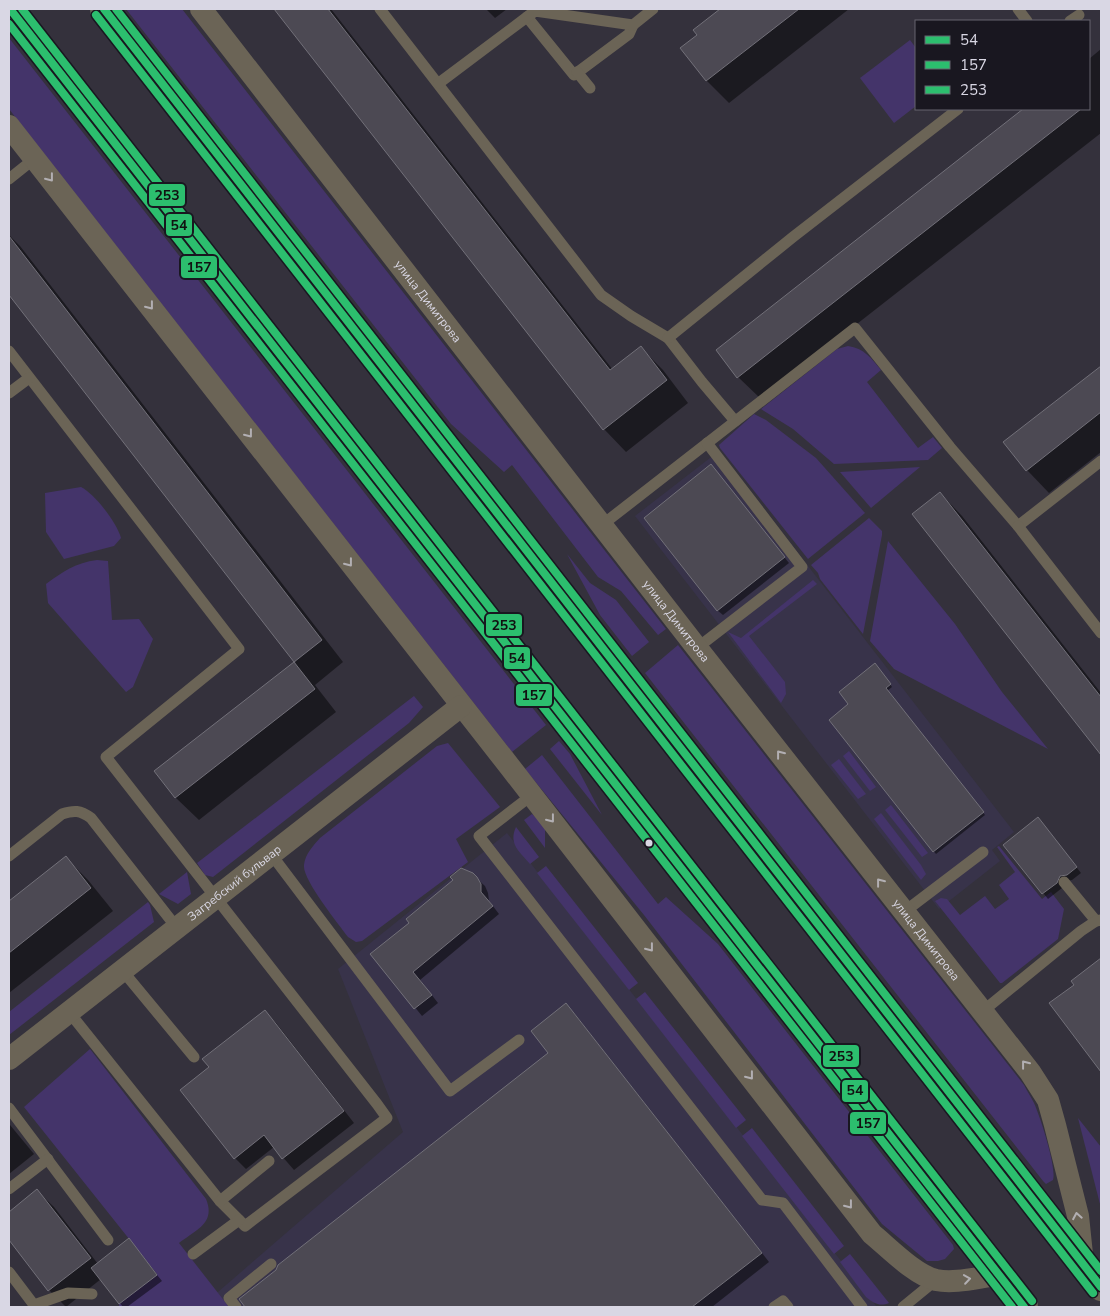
<svg xmlns="http://www.w3.org/2000/svg" width="1110" height="1316" font-family="'Nunito Sans',sans-serif">
<rect width="100%" height="100%" fill="#34313c"/>
<g fill="#38334a">
<path d="M719,451L1014,832L992,850L1000,861L939,909L635,516Z"/>
<path d="M507,833L877,1307H219L211,1298L403,1132L338,969Z"/>
</g>
<g fill="#44346a">
<path d="M126,9H182L666,629L658,635L621,591L598,577L512,465L504,472L451,424Z"/>
<path d="M9,38L546,725L512,752L9,109Z"/>
<path d="M910,40L916,48V106L894,123L860,78Z"/>
<path d="M848,346C864,348 872,359 881,370L867,382L918,448L933,437L942,448L928,460L834,464L793,429L761,409L837,349Z"/>
<path d="M754,414L766,420L816,458L865,513L808,559L720,448L719,445Z"/>
<path d="M920,467L871,508L840,472Z"/>
<path d="M81,487C95,494 117,523 121,538L114,546L64,559L46,532L45,493Z"/>
<path d="M869,518L882,531V535L863,634L820,579L818,573L811,565Z"/>
<path d="M888,541L955,624L1002,692L1048,749L894,669L870,641Z"/>
<path d="M567,554L590,583L616,600L649,642L632,656L600,615Z"/>
<path d="M97,560L108,561L112,620L139,619L153,639L133,687L126,692L48,603L46,584C64,571 75,563 97,560Z"/>
<path d="M813,580L817,584L749,636L785,682L786,694L781,703L728,632L741,638Z"/>
<path d="M678,645L1024,1085C1027,1091 1031,1097 1034,1103C1040,1116 1057,1168 1053,1180L1046,1184L1043,1181L645,673Z"/>
<path d="M414,696L423,707L409,723L213,877L205,875L197,863Z"/>
<path d="M559,741L570,754L602,815L550,749Z"/>
<path d="M448,743L500,807L456,839L468,862L362,941L356,942L348,937C338,923 302,879 304,865C305,854 313,846 320,838L437,746Z"/>
<path d="M849,751L876,787L870,791L843,756Z"/>
<path d="M542,755L658,904L666,897L718,944L953,1245L954,1249L945,1259L938,1261H927L882,1224L644,915L525,769Z"/>
<path d="M839,759L866,794L858,799L831,765Z"/>
<path d="M891,805L928,853L922,857L885,810Z"/>
<path d="M881,813L921,865L926,874L921,880L874,819Z"/>
<path d="M532,814L545,825V848L524,820Z"/>
<path d="M516,827L539,857L530,864C520,852 508,844 516,827Z"/>
<path d="M999,846L1042,899L1051,892L1064,909L1058,939L1002,983H1000L935,901L941,898L947,899L960,915L985,896L995,909L1009,899L999,885L1015,872L997,847Z"/>
<path d="M546,866L638,983L629,990L537,873Z"/>
<path d="M187,872L191,894L178,904L159,894Z"/>
<path d="M148,902L150,905L154,922L9,1035V1012Z"/>
<path d="M645,992L746,1120L736,1128L636,999Z"/>
<path d="M90,1049L206,1199C216,1223 196,1230 179,1243L229,1307H119V1304L157,1274L24,1107Z"/>
<path d="M1078,1118L1101,1147V1208Z"/>
<path d="M752,1128L844,1246L834,1254L742,1136Z"/>
<path d="M850,1254L889,1303C880,1307 873,1303 866,1297L840,1262Z"/>
</g>
<g fill="#0007">
<path d="M275,9H331L613,370L641,348L663,370L688,403L626,452L604,429Z"/>
<path d="M486,9H507L495,18Z"/>
<path d="M722,9H849L729,103L707,81L682,49L699,35L695,30Z"/>
<path d="M1101,49V133L761,399L738,377L717,350L1025,109H1089V59Z"/>
<path d="M9,235L20,246L343,662L315,685L336,712L199,820L176,798L156,771L296,662L9,293Z"/>
<path d="M1101,367V452L1049,493L1027,470L1005,443Z"/>
<path d="M711,466L789,563L723,615L717,610Z"/>
<path d="M940,493L962,516L1101,693V753L914,514Z"/>
<path d="M877,667L892,687L887,691L985,815L936,854L830,720L850,704Z"/>
<path d="M1038,819L1081,873L1072,880L1065,881L1062,888L1048,899L1005,845Z"/>
<path d="M66,858L88,880L113,911L9,993V902Z"/>
<path d="M472,874L485,886L488,893L489,901L499,914L420,980L438,1003L422,1016L372,954Z"/>
<path d="M1101,960V1070L1051,1004L1075,985L1073,982Z"/>
<path d="M566,1005L574,1013L769,1262L712,1307H247L241,1299L550,1053Z"/>
<path d="M265,1012L276,1023L354,1123L294,1170L274,1147L246,1169L235,1158L211,1067Z"/>
<path d="M10,1125L34,1154L9,1174V1126Z"/>
<path d="M37,1191L54,1207L98,1264L129,1240L162,1281L127,1307H123L101,1279L66,1307L49,1290L9,1238V1213Z"/>
</g>
<g fill="#4c4953" stroke="#727079">
<path d="M274,9H328L610,370L641,346L667,380L603,430Z"/>
<path d="M720,9H799L706,81L680,48L697,35L693,30Z"/>
<path d="M1023,109H1081L737,378L716,350Z"/>
<path d="M9,236L322,640L294,662L9,295Z"/>
<path d="M1101,366V412L1026,471L1003,442Z"/>
<path d="M711,464L785,557L717,611L644,518Z"/>
<path d="M940,492L1101,697V755L912,514Z"/>
<path d="M294,662L315,689L175,798L154,771Z"/>
<path d="M875,663L891,684L886,688L984,812L933,852L829,720L848,704L839,692Z"/>
<path d="M1038,817L1077,867L1067,875L1060,876L1057,883L1042,894L1003,845Z"/>
<path d="M66,856L91,888L9,953V901Z"/>
<path d="M461,868L473,873L477,877L481,884V892L493,906L413,972L432,995L414,1009L370,954L409,923L406,919L453,880L450,877Z"/>
<path d="M1101,958V1072L1049,1003L1074,985L1071,981Z"/>
<path d="M566,1003L762,1253L692,1307H245L239,1299L276,1270L278,1265L548,1053L531,1031Z"/>
<path d="M265,1010L344,1111L282,1159L264,1135L234,1159L180,1090L209,1067L202,1059Z"/>
<path d="M37,1189L91,1258L48,1291L9,1240V1212Z"/>
<path d="M129,1238L157,1275L119,1304L91,1268Z"/>
</g>
<g fill="none" stroke-linecap="round" stroke-linejoin="round">
<g stroke="#6b6456" stroke-width="11">
<path d="M380,9L601,295L631,316L668,338L702,382L735,421"/>
<path d="M1018,9L1027,21"/>
<path d="M527,17L574,75L629,34L633,25"/>
<path d="M1070,21L1079,15"/>
<path d="M577,72L590,88"/>
<path d="M439,83L535,11L633,25L653,9"/>
<path d="M9,179L34,159"/>
<path d="M668,338L793,237L958,109"/>
<path d="M9,351L239,649L106,757L377,1104L387,1118L245,1226L220,1201L69,1012"/>
<path d="M9,393L29,378"/>
<path d="M602,525L855,328L950,447L1018,526L1101,461"/>
<path d="M1018,526L1101,633"/>
<path d="M697,648L802,567L707,443"/>
<path d="M532,795L479,836L762,1200L783,1203L862,1307"/>
<path d="M271,854L450,1091L519,1040"/>
<path d="M9,856L62,814C74,810 80,810 91,818L177,928"/>
<path d="M1064,882L1096,921"/>
<path d="M904,912L983,852"/>
<path d="M122,970L194,1057"/>
<path d="M983,1011L1081,931L1096,921L1101,920"/>
<path d="M9,1108L108,1240"/>
<path d="M9,1189L48,1159"/>
<path d="M220,1201L269,1161"/>
<path d="M193,1254L239,1220"/>
<path d="M9,1272L34,1305L68,1293L92,1294"/>
<path d="M236,1307L229,1298L271,1264"/>
<path d="M774,1307L783,1301L788,1307"/>
<path d="M903,1307L936,1280"/>
</g>
<g stroke="#6b6456" stroke-width="22">
<path id="s1" d="M201,9L697,648L1030,1072L1048,1100L1055,1125L1078,1216L1083,1264"/>
<path d="M9,126L510,767L872,1234C889,1248 915,1275 936,1280C955,1284 979,1277 998,1275"/>
<path id="s2" d="M9,1059L461,706"/>
</g>
<g stroke="#6b6456" stroke-width="28">
<path d="M10,9L1024,1307"/>
<path d="M104,9L1101,1287"/>
</g>
<defs>
<g id="bus-1">
<path d="M10,9L1024,1307"/>
<path d="M104,9L1101,1287"/>
</g>
<g id="bus-2">
<path d="M96,15L1093,1293"/>
<path d="M9,24L1012,1307"/>
</g>
<g id="bus-3">
<path d="M22,9L1032,1301"/>
<path d="M116,9L1101,1271"/>
</g>
</defs>
<use href="#bus-1" stroke="#191720" stroke-width="11"/>
<use href="#bus-2" stroke="#191720" stroke-width="11"/>
<use href="#bus-3" stroke="#191720" stroke-width="11"/>
<use href="#bus-1" stroke="#2cbe6e" stroke-width="8"/>
<use href="#bus-2" stroke="#2cbe6e" stroke-width="8"/>
<use href="#bus-3" stroke="#2cbe6e" stroke-width="8"/>
</g>
<defs><path id="oneway-chevron" d="M-2-3.5L2.5 0L-2 3.5" fill="none" stroke-width="1.6" stroke-linecap="round" stroke-linejoin="round" transform="scale(1.25)"/></defs>
<g stroke="#b2afb2">
<use href="#oneway-chevron" transform="translate(50 178) rotate(52)"/>
<use href="#oneway-chevron" transform="translate(150 306) rotate(52)"/>
<use href="#oneway-chevron" transform="translate(249 434) rotate(52)"/>
<use href="#oneway-chevron" transform="translate(349 563) rotate(52)"/>
<use href="#oneway-chevron" transform="translate(780 754) rotate(-128)"/>
<use href="#oneway-chevron" transform="translate(551 819) rotate(52)"/>
<use href="#oneway-chevron" transform="translate(880 882) rotate(-128)"/>
<use href="#oneway-chevron" transform="translate(650 948) rotate(52)"/>
<use href="#oneway-chevron" transform="translate(1025 1064) rotate(-128)"/>
<use href="#oneway-chevron" transform="translate(750 1076) rotate(52)"/>
<use href="#oneway-chevron" transform="translate(849 1205) rotate(52)"/>
<use href="#oneway-chevron" transform="translate(1077 1216) rotate(-100)"/>
<use href="#oneway-chevron" transform="translate(967 1279) rotate(-8)"/>
</g>
<circle fill="#d9d7e4" stroke="#191720" stroke-width="2" cx="649" cy="843" r="4.5"/>
<g text-anchor="middle" stroke-width="5" stroke-linejoin="round" paint-order="stroke">
<g font-size="12" fill="#d9d7e4" stroke="#191720">
<text dy="4" stroke="none"><textPath href="#s1" startOffset="370">улица Димитрова</textPath></text>
<text dy="4" stroke="none"><textPath href="#s1" startOffset="775">улица Димитрова</textPath></text>
<text dy="4" stroke="none"><textPath href="#s2" startOffset="286">Загребский бульвар</textPath></text>
<text dy="4" stroke="none"><textPath href="#s1" startOffset="1180">улица Димитрова</textPath></text>
</g>
</g>
<g stroke="#191720" stroke-width="2">
<rect x="148" y="183" width="38" height="24" rx="5" fill="#2cbe6e"/>
<rect x="165" y="213" width="28" height="24" rx="5" fill="#2cbe6e"/>
<rect x="180" y="255" width="38" height="24" rx="5" fill="#2cbe6e"/>
<rect x="485" y="613" width="38" height="24" rx="5" fill="#2cbe6e"/>
<rect x="503" y="646" width="28" height="24" rx="5" fill="#2cbe6e"/>
<rect x="515" y="683" width="38" height="24" rx="5" fill="#2cbe6e"/>
<rect x="822" y="1044" width="38" height="24" rx="5" fill="#2cbe6e"/>
<rect x="841" y="1079" width="28" height="24" rx="5" fill="#2cbe6e"/>
<rect x="849" y="1111" width="38" height="24" rx="5" fill="#2cbe6e"/>
</g>
<g font-size="14" text-anchor="middle" font-weight="bold" fill="#111">
<text x="167" y="200">253</text>
<text x="179" y="230">54</text>
<text x="199" y="272">157</text>
<text x="504" y="630">253</text>
<text x="517" y="663">54</text>
<text x="534" y="700">157</text>
<text x="841" y="1061">253</text>
<text x="855" y="1095">54</text>
<text x="868" y="1128">157</text>
</g>
<rect width="1110" height="1316" fill="none" stroke="#d9d7e4" stroke-width="20"/>
<rect x="915" y="20" width="175" height="90" fill="#191720" stroke="#66646e"/>
<rect x="925" y="36" width="25" height="8" fill="#2cbe6e" stroke="#66646e"/>
<text x="960" y="45" font-size="15" fill="#d9d7e4">54</text>
<rect x="925" y="61" width="25" height="8" fill="#2cbe6e" stroke="#66646e"/>
<text x="960" y="70" font-size="15" fill="#d9d7e4">157</text>
<rect x="925" y="86" width="25" height="8" fill="#2cbe6e" stroke="#66646e"/>
<text x="960" y="95" font-size="15" fill="#d9d7e4">253</text>
</svg>
